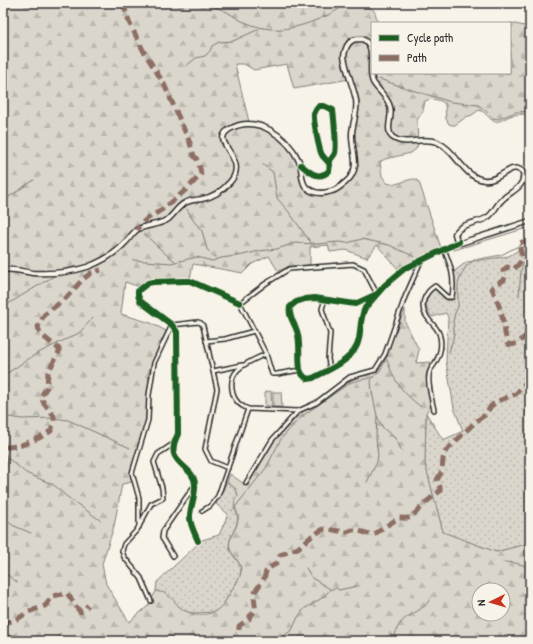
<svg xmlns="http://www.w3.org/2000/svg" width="533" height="644" font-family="'Patrick Hand',sans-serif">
<defs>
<pattern id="grass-dots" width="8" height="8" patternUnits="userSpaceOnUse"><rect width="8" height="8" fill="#dad6cc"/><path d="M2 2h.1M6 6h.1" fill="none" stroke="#bbb8af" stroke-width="1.8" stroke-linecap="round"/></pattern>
<pattern id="forest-firs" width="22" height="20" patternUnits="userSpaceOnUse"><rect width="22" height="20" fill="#dad6cc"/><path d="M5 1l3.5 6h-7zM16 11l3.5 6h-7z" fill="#bbb8af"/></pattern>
</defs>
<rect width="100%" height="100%" fill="#f7f3e8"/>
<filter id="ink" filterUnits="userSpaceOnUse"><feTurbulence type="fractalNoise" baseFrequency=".025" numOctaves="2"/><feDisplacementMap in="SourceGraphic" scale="8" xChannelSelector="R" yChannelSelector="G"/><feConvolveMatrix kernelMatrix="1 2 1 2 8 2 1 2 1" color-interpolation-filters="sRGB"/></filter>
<g filter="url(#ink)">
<g fill="url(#grass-dots)" stroke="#82807c">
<path d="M530,243V403L526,411L530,414V543L496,552L443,532L425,464L426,413L443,440L463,431L454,408L446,361L448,317L446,313L432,317C425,309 425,301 430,292L435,289L448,301L453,300V275L457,269L467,262L509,256Z"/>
<path d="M227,482C240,492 239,494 235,510C244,525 225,536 230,550C235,561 243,562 240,576L221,608L213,612L193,613L187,612L179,607L167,595L156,591L157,582L202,540L219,535L228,514L216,504Z"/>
</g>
<path fill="url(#forest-firs)" stroke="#82807c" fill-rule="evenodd" d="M3,3H366C374,11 376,10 377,23H372V73H510V23L530,27V114C523,114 517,114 510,116C505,118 502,121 495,122C489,119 485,111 479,110L472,115L466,117L455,125H452L449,124L446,119L445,104C440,99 430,98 425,101L423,111L417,120L418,144L416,149L411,153L385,159L380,162L382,176L387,183C396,187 405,179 415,179L419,182L441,248L399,270L377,245L367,258L346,250L330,252L328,245L310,247V265L291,266L278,271L269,256L252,264L243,273L193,264L190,279H150L137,286L125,282L121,314L151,323L166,331L149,370V384L147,395L148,413L130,473L132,482L122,484L114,526L102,564L106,584L129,622L148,606L156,591C158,592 162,592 165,593C174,597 177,610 191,613C215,618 222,608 232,590C236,584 241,577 241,571C242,562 232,556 230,549C227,538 237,530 238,520C240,510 229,505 238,495L236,489L227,482L230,474L247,486L275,440L304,410L355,378L381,366L405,309V322L419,350L416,363L431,362L426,376L431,405L426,413L425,464L443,532L496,552L530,543V641H3ZM235,64H244L254,70L287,64L294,89L349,79L355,103L350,136L353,164L347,178L331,189L318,190L307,185L294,147L284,138L249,122ZM479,590H503V614H479Z"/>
<g fill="#dad6cc" stroke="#82807c">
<path d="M271,391L272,406H265V392Z"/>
<path d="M273,392H281L282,407H273Z"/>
</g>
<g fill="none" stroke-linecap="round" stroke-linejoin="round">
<g stroke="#7a7874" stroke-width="1">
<path d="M181,3C195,4 210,4 223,10C230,13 236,18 242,21C269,33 287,31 314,21C326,16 337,12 346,3"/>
<path d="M186,66L196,58L205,56L210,51L212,46L219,42L233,41L259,29"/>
<path d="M379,79L412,90L451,102L478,105L484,109L493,118L498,119L516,112L530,111"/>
<path d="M263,165L273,172L277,198L289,212L311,243"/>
<path d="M3,201L34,180"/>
<path d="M187,209L193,220L202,231L207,249L211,254L217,259"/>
<path d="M144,234C155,243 163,253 175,261"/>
<path d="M454,250L530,227"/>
<path d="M133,260L171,263L197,257L212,261L221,258L243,255L259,251L277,249L295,243L317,244L338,242L347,243L362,239L389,245L415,257"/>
<path d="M519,296L521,270L530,245"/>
<path d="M3,307L54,276"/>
<path d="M449,352L453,339L454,331L453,321L455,313L458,307V284L460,278L465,268L474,260L501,255L530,240"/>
<path d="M387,360C394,382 403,393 421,407"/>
<path d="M3,376L36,354L79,333L93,318"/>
<path d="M3,416L22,419L54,418L68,420L130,448"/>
<path d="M377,416L383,428L395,438L402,451"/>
<path d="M3,456L9,459L26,473L54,485L66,496L100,520"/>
<path d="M367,482L377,462L378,455L376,438L377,416L372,392L371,381L373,377"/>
<path d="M232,511L266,468L281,439L296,422L305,414L348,384C356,379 366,380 373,377C381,372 384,363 388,355"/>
<path d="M3,516L12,525L31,533"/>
<path d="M503,562L515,563L530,567"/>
<path d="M306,568L312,578L330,589"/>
<path d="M3,572L17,582"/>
<path d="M3,636L14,635L39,641"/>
<path d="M279,639L292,630L298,617L304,609L322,598L331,589L336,588L339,590L357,586"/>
<path d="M394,641C397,611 419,618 430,599"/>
</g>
<defs>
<g id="street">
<path d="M301,165C310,172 318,181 329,171C330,168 329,164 330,161C331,158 334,156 335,153C337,145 334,119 333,110L324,106H319C317,108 315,111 314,114C313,119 319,150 322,155C324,158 328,161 330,165"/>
<path d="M377,294L355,304L315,298L305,299L296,302L290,307C288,316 294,322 297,331C301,343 298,357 300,369C301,374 304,377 308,379L313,378C330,369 355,360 359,339C361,328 360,318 365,308L385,285L404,269L459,242"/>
<path d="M325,299L322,309L330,333L328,359L330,369"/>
<path d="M240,303L265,284L289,269L353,264L364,269L377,294"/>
<path d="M240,303L266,354L272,374H277L300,370"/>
<path d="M172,325L198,322L201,323L203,326L217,389L205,449L211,461L228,468"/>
<path d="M206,341L225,339L254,331"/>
<path d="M266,354C247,363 226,369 233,394C235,402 241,406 248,409L298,411L316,403L350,377L375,370L385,354L405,297L421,261"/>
<path d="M213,371L242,365"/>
<path d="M434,410C432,400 426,380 430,371C431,368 434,366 435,363C440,356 442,345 440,337C439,328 432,325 427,317C419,306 424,293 435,286L447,297H452C455,278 451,266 444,249"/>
<path d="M246,483L272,440L298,411"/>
<path d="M202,511L210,506L218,496L248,409"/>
<path d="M139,527V498L132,473L148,420L149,395L154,363L172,325"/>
<path d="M198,541C195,533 189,524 190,515C191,505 196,494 195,484C193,463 162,465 178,434L177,332L172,325L140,301L138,295V291L148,283L153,282L184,281H190L240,303"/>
<path d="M173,556L162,538L163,531L194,486"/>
<path d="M151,601L141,578L124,557L122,551L124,544L137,530L151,504L163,498L162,488L154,462L158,454L173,444"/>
</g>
<path id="secondary" d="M3,270C13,268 23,272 33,273C50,274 71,272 87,267C101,262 116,253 126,242C130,238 133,232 138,229C147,225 158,225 167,220C174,215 177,207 185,203C190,200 196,200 202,199C213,197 223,190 230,182C251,158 207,142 230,129C257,114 288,137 299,161C303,169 300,181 306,187C313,194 323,194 332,191C337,190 342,185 347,181C362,167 351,151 352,133C353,121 358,111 356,100C353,85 346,71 344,56C345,49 347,43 353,40C355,39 359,39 362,39C378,45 367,70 373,82C378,91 388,97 390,107C393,117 385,128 392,137C405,147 422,136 437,142C456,150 463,177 484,180C501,182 511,160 523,172C526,188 510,191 502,200C496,205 494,213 488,217C478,224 461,222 455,234L457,241L461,243L467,241L530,221"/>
</defs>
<use href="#street" stroke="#2b2b2b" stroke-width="6"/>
<use href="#secondary" stroke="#2b2b2b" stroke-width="7"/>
<use href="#street" stroke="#f7f3e8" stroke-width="3"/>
<use href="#secondary" stroke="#f7f3e8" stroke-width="4"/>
<g stroke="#8d6e63" stroke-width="5" stroke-dasharray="10 5" stroke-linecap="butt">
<path d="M123,3L129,22L143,50L164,84L190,143L194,156C199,160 200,168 201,174C190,187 177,198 164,208C155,215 142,219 137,230"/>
<path d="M530,240L519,243C521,258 527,256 514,269L507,267L503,271L505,277L504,280L493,286L492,288L501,311L507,343L510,345L515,344L519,342L530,332"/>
<path d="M3,462L5,461L4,454L6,448L8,447L19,446L39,438L51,431L54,422V416L44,404L41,396L47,387L48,372L59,352V349L44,337L40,333L38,327L44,315L66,298L82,280L91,273L101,270"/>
<path d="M425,503L440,491V487L437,480L442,471L443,459L446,451L475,422L485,415L491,406L498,401L516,394L525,383L530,380"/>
<path d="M3,626L8,622L16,620L28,612L45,606L53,596L67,593L80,612L83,611L88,605"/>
<path d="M239,630V626L249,619L250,616C260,610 252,602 255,592C257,588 260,585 262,582C265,578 265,573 267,569L276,564L280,555L298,548L312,536C317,535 319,529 326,529C333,529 340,532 347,532C350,531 351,530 353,530C361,530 367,535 375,534C377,532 396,519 399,518C402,518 408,519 411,517C416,513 421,507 425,503"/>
<path d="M229,638L232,641"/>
</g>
<defs>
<g id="cycleway">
<path d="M301,165C310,172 318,181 329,171C330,168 329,164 330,161C331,158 334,156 335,153C337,145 334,119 333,110L324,106H319C317,108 315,111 314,114C313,119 319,150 322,155C324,158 328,161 330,165"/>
<path d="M377,294L355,304L315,298L305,299L296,302L290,307C288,316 294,322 297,331C301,343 298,357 300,369C301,374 304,377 308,379L313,378C330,369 355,360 359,339C361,328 360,318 365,308L385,285L404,269L459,242"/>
<path d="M198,541C195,533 189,524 190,515C191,505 196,494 195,484C193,463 162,465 178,434L177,332L172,325L140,301L138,295V291L148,283L153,282L184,281H190L240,303"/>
</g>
</defs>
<use href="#cycleway" stroke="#f7f3e8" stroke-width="8"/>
<use href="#cycleway" stroke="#1b5e20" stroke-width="6"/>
</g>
</g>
<rect width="533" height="644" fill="none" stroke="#f7f3e8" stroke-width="16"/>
<rect x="8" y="8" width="517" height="628" fill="none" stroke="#2b2b2b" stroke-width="1.5" filter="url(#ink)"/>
<rect x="371" y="22" width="140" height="52" fill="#f7f3e8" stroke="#a5a39c"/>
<rect x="379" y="35" width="20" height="6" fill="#1b5e20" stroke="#a5a39c"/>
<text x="407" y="42" font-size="12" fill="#2b2b2b">Cycle path</text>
<rect x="379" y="55" width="20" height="6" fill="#8d6e63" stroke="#a5a39c"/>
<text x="407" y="62" font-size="12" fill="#2b2b2b">Path</text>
<g transform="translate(491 602) rotate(265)"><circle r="19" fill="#f7f3e8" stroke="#a5a39c"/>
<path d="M0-3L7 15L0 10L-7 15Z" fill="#c8321e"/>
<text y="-6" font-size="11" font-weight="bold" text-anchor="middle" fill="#2b2b2b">N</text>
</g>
</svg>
